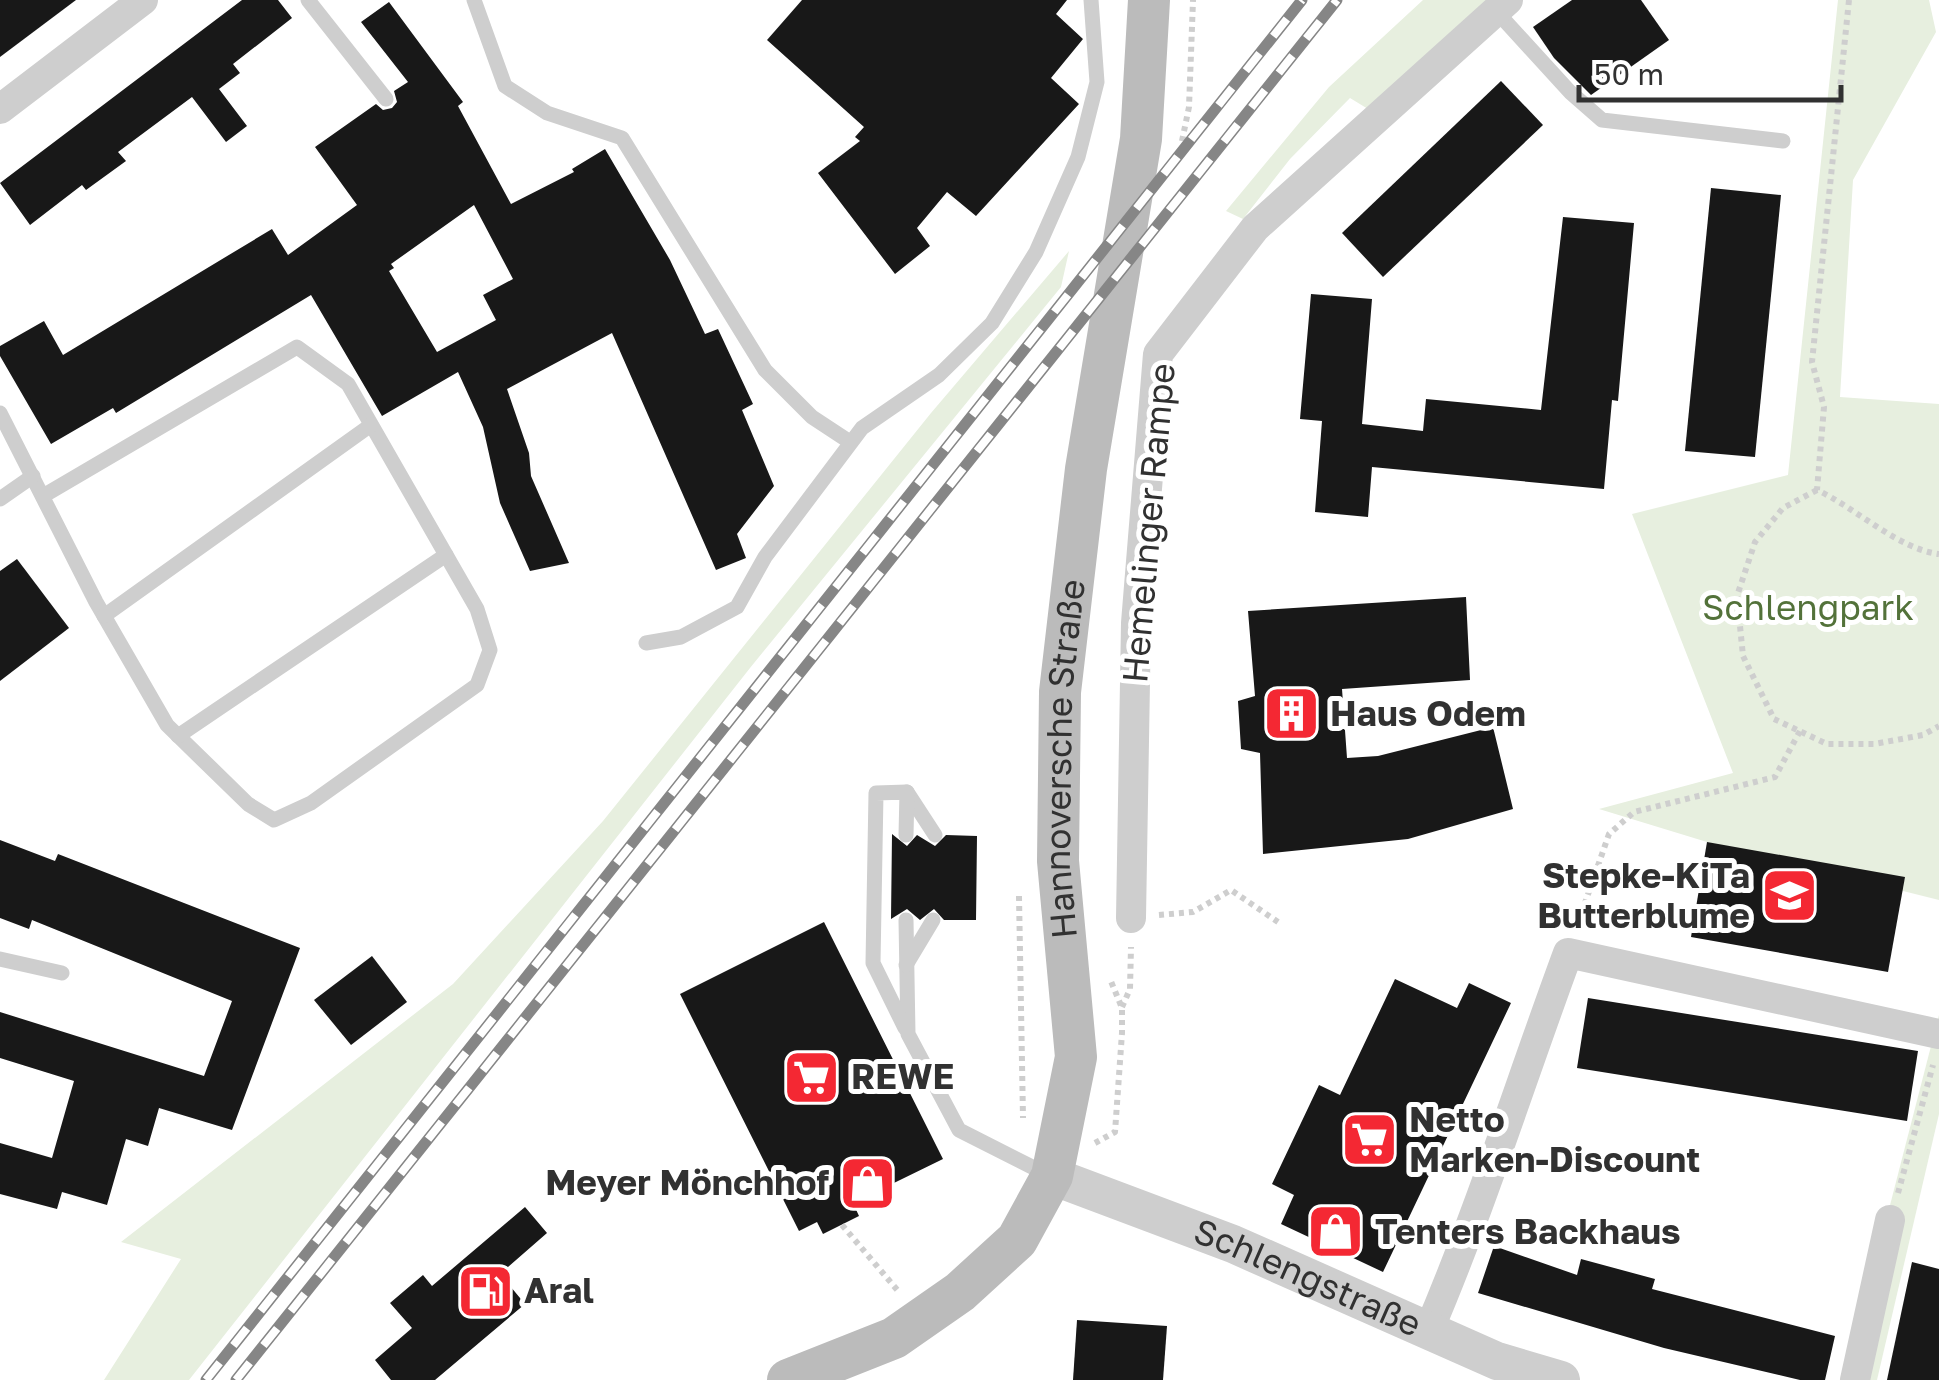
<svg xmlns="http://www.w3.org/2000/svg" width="1939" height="1380" font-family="'Golos Text',sans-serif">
<rect width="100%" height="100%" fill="#fff"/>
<g fill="#e7efdf">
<path d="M1423,0H1493L1368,109L1350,98L1290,159L1243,219L1226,211L1329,87Z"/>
<path d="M1838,0H1929L1936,32L1853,180L1840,397L1939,404V900L1707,842L1599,809L1733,773L1632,514L1788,475Z"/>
<path d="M1069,251L1061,287L750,668L189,1380H104L181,1259L121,1242L453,984L603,821L931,413Z"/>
<path d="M1939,1015V1114L1877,1380H1845Z"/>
</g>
<g fill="#181818" fill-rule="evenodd">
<path d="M0,0H76L0,57Z"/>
<path d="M242,0H278L292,18L233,64L240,73L219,89L247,126L226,142L192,97L118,152L126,161L86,190L82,185L30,225L0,183Z"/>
<path d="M802,0H1067L1056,14L1083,39L1051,78L1079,104L976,216L947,192L917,228L930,246L895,274L818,173L860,141L855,137L864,127L767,40Z"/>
<path d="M1572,0H1641L1669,40L1591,95L1554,58L1533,27Z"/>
<path d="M389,2L463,102L458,106L511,204L574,172L572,169L605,149L670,260L705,334L718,329L753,404L742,410L774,486L737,534L746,558L716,570L612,333L507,389L529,453L531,476L569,563L530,571L500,503L483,427L458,372L382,416L311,295L116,413L113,408L51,444L0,356V346L44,321L63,355L272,229L288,255L357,205L315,147L376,104L383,110L392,108L397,102L394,91L408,82L361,22ZM474,205L513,279L483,295L496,320L437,352L389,271L394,268L391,264Z"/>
<path d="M1501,81L1543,125L1383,277L1342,233Z"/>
<path d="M1711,188L1781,195L1755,457L1685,451Z"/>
<path d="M1563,217L1634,223L1618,401L1612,400L1604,489L1372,467L1368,517L1315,512L1322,421L1300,419L1311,294L1372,299L1362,424L1423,431L1426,399L1541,410Z"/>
<path d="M17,559L69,628L0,681V571Z"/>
<path d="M1466,597L1470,680L1342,689L1347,758L1378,756L1493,727L1513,809L1408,839L1263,854L1260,753L1241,749L1238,701L1255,696L1248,611Z"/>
<path d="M892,834L907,846L917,835L935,846L946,835L977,836L976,920H944L934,909L920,920L907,909L891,919Z"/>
<path d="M0,840L55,861L58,854L300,948L232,1130L159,1108L148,1146L126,1139L107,1205L62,1192L57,1209L0,1194V1143L52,1158L74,1081L0,1058V1012L204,1076L232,1001L32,920L29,929L0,918Z"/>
<path d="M1707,842L1905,877L1888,972L1691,937Z"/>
<path d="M824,922L943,1159L853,1203L859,1216L823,1234L817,1222L799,1231L680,994Z"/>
<path d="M372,956L407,1002L351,1045L314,1000Z"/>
<path d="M1395,979L1457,1008L1469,983L1511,1003L1383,1272L1281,1224L1294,1195L1272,1184L1319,1085L1340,1095Z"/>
<path d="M1588,998L1918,1051L1907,1121L1577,1068Z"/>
<path d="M525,1207L547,1233L500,1274L525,1304L435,1380H391L375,1360L412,1328L390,1303L423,1275L432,1286Z"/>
<path d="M1494,1246L1577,1275L1581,1259L1655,1279L1652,1289L1835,1336L1825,1380H1800L1664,1348L1478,1293Z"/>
<path d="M1912,1262L1939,1269V1380H1887Z"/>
<path d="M1077,1320L1167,1326L1163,1380H1073Z"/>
</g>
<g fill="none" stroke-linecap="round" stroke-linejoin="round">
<g stroke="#cecece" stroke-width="6" stroke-dasharray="5 5" stroke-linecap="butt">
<path d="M1849,0L1812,362L1824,407L1817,490C1856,508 1898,549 1939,554"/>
<path d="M1182,141L1189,107L1193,0"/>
<path d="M1817,490L1783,508L1755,542L1737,596L1743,656L1774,719L1827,744H1874L1923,735L1939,726"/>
<path d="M1019,896L1023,1118"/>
<path d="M1159,915L1193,912L1231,890L1278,922"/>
<path d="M1578,923L1609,834L1634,812L1775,777L1800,731"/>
<path d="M1122,1007L1130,989L1131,947"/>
<path d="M1095,1143L1115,1132L1122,1033V1008L1110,979"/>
<path d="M1898,1193L1933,1065"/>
<path d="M842,1225L899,1292"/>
</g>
<g stroke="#cecece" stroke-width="15">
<path d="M308,0L386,99"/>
<path d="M474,0L505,86L547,113L622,138L765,370L812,417L850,442"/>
<path d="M1496,11L1570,92L1602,120L1783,141"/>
<path d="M0,413L96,602L167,725L248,804L274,820L311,803L477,685L490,650L477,609L348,384L297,347L43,496"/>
<path d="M0,499L33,476"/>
<path d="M104,616L371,425"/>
<path d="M646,643L681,637L737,607L765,557L862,428L939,375L992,323L1036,252L1078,157L1097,82L1091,0"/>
<path d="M178,736L446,555"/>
<path d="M907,792L935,835"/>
<path d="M906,920L908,1034L959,1130L1048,1175"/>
<path d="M0,959L62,973"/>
<path d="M906,965L933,920"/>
<path d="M905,1028L873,963L876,793L907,792L906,835"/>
</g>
<g stroke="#cecece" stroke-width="30">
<path d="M0,109L143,0"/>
<path d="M1131,918L1136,623L1158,354L1255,228L1508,0"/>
<path d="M1428,1332C1481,1208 1521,1080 1568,953L1939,1034"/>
<path d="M1855,1380L1890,1220"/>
</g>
<path stroke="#cecece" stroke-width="38" id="s1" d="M1052,1176L1233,1244L1497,1361L1561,1380"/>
<path stroke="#bbb" stroke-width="42" id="s2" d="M788,1380L894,1338L960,1292L1017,1240L1052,1176L1076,1057L1058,861L1060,692L1086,469L1141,139L1149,0"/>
<defs>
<g id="rail">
<path d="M206,1380L1302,0"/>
<path d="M236,1380L1337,0"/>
</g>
</defs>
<use href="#rail" stroke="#868686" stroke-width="11"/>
<use href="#rail" stroke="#fff" stroke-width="8" stroke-dasharray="22" stroke-linecap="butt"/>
</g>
<defs>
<symbol id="building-square" viewBox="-11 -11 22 22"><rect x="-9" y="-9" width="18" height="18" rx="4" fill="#f42833" stroke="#fff"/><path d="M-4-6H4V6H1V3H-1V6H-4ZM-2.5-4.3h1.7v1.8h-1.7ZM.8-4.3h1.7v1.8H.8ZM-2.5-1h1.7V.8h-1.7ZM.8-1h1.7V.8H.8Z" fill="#fff"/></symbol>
<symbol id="school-square" viewBox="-11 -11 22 22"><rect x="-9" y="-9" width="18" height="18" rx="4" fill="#f42833" stroke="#fff"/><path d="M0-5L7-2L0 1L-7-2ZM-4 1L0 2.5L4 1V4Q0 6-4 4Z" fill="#fff"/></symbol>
<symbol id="supermarket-square" viewBox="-11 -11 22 22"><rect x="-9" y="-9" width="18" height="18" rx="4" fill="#f42833" stroke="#fff"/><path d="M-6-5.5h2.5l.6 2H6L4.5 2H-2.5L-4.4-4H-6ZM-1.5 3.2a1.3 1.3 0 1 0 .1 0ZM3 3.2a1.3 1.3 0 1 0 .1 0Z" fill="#fff"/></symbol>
<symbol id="shop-square" viewBox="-11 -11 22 22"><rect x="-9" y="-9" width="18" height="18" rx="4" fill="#f42833" stroke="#fff"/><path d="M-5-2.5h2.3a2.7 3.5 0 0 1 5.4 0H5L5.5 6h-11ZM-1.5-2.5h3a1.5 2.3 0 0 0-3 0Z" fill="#fff"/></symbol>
<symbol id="fuel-square" viewBox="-11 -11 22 22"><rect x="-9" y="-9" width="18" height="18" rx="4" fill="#f42833" stroke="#fff"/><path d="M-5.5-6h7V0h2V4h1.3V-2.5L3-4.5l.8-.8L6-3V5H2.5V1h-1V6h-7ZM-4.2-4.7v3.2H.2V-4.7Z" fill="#fff"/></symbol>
</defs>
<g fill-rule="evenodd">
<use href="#building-square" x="1260" y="682" width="63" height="63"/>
<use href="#school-square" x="1758" y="864" width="63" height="63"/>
<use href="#supermarket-square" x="780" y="1046" width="63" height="63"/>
<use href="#supermarket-square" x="1338" y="1108" width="63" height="63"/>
<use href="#shop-square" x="836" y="1152" width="63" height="63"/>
<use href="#shop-square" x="1304" y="1200" width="63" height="63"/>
<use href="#fuel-square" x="454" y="1260" width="63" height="63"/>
</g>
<g text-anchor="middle" stroke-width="10" stroke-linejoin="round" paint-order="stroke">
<g font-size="35" fill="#313131" stroke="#fff">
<text transform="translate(1149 523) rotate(-85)" y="12">Hemelinger Rampe</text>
<text dy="12" stroke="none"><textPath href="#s2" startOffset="765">Hannoversche Straße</textPath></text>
<text dy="12" stroke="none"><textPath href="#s1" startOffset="275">Schlengstraße</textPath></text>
</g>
<g font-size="35" fill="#53723a" stroke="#fff">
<text x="1808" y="620">Schlengpark</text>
</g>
<g font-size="35" font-weight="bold" fill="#313131" stroke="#fff" text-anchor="start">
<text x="1330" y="726">Haus Odem</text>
<text x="1750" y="888" text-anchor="end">Stepke-KiTa<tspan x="1750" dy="40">Butterblume</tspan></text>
<text x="851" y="1089">REWE</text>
<text x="1409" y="1132">Netto<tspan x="1409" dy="40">Marken-Discount</tspan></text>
<text x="829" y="1195" text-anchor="end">Meyer Mönchhof</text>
<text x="1375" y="1244">Tenters Backhaus</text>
<text x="524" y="1303">Aral</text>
</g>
</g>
<path d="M1579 85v15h262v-15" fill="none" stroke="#313131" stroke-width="5"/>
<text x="1594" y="85" font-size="30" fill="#313131" stroke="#ffffff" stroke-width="8" paint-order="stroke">50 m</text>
</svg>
